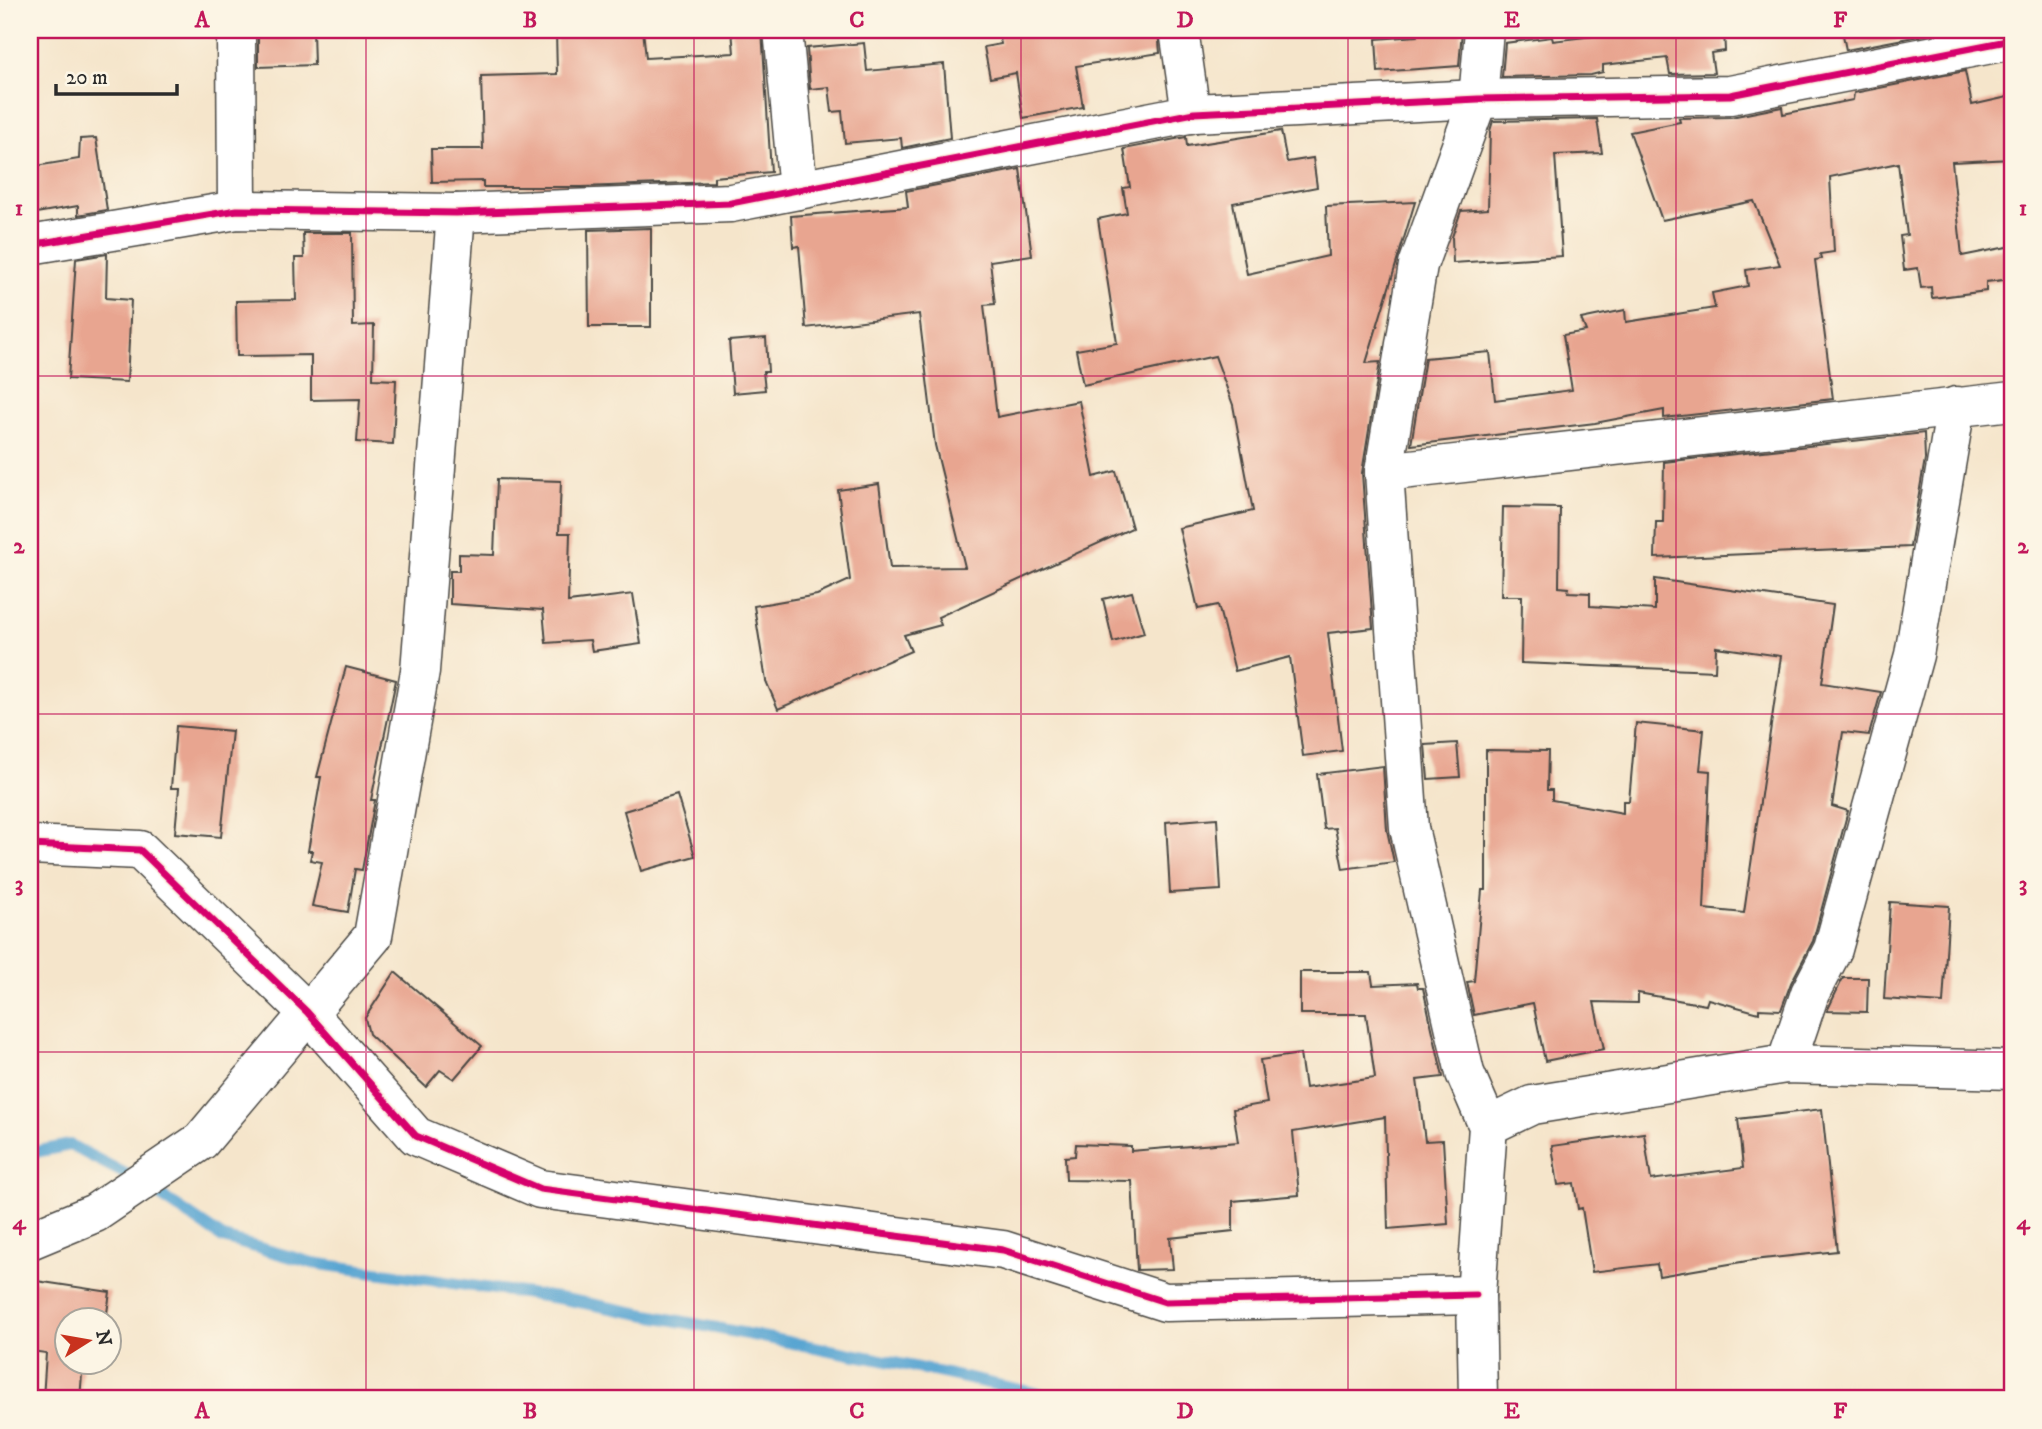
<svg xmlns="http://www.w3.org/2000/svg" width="2042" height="1429" font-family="'IM FELL DW Pica',serif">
<rect width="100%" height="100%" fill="#fcf5e5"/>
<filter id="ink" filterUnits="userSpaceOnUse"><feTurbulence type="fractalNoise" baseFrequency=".0143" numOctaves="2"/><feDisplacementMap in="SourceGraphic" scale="14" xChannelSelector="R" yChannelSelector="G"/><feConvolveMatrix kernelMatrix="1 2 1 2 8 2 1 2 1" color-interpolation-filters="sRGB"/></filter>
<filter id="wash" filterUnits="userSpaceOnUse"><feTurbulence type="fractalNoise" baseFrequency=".00686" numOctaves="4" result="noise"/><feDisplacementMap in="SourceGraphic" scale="28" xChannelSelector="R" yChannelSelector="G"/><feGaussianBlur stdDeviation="1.57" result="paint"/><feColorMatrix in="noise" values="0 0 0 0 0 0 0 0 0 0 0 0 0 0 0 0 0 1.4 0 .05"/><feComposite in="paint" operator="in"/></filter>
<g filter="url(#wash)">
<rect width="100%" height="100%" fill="#f5e5cb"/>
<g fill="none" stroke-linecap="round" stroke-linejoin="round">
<path stroke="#59a5d2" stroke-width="12" d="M30,1153L70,1145L139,1181L223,1238L313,1263L564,1299L877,1359L1062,1399"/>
</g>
<g id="blocks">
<g fill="#e8a590">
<path d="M258,30H313L314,65L258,67Z"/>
<path d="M643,30L646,58L734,53L732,30H762L771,172L714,177V182L582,187H483V181L432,182L431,149H483L481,76L557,74L556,31Z"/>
<path d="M998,30H1158L1160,53L1076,66L1083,107L1023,118L1016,73L990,78L984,47L1001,44Z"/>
<path d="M1416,30H1462L1459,66L1378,72L1376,39L1417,36Z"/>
<path d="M1643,30H1724L1725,51L1711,53L1714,73L1670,74L1667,58L1603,65V72L1591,75L1502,77L1505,43L1552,37L1553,41Z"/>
<path d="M1842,30H1950L1846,50Z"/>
<path d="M864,43L867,71L944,64L950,138L902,148L901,138L845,143L842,111L832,112L829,87L810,89L807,48Z"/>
<path d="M1965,71L1972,105L2012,96V159L1952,162L1962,256L2012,246V279L1986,282V291L1932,298L1931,287L1921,288L1918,268L1904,270L1900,236L1907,235L1898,163L1830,177L1834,252L1820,254L1821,259L1815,260L1833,399L1664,418V410L1595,423L1411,445L1425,358L1490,352L1495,400L1572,390L1563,335L1586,331L1581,319L1625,310L1626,322L1715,308L1712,293L1748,286L1746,270L1780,265L1754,201L1662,220L1630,132L1680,122L1679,118L1731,117L1782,107L1783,114L1853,100L1854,93Z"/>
<path d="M1597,119L1602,153L1555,155L1562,256L1453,263L1452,237L1461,211L1488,209L1490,131L1493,121Z"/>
<path d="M1281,131L1287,162L1313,158L1317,187L1233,203L1247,274L1328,256L1326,206L1415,202L1366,363L1380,362L1362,473L1373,628L1328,633L1342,751L1303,756L1290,657L1235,671L1218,605L1198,609L1179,528L1253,511L1233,405L1215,356L1083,385L1076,350L1117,343L1098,219L1127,213L1123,188L1130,187L1124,149L1186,137L1187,146Z"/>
<path d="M96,138L107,210L78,215V206L30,214V167L79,159L80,139Z"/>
<path d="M1020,169L1032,255L990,261L995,304L984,305L997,417L1079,401L1094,477L1116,471L1132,528L938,617L941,625L904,635L911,651L778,709L766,681L754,606L817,595L850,580L838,490L879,484L890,568L965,567L935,445L919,314L806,328L799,246L793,247L791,216L908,207L906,191Z"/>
<path d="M651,228V327H589L588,230Z"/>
<path d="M303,233H352L353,326L374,325L373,379L396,380L393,444L357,442L360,399L311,400V355L237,356L236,301L296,300L295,258H304Z"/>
<path d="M107,254L106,298L131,300L127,382L68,379L76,259Z"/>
<path d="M766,338L768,372H763L765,390L733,393L729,341Z"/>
<path d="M1924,433L1925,459L1910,547L1655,558L1656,522H1663L1664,462Z"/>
<path d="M497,479L561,481L559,533H570L568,602L633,594L641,644L592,651L590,640L546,643L543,610L450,604V571H459V554L494,555Z"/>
<path d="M1503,507L1560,508L1559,587L1569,588L1568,592L1590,593V606L1655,610V579L1833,605L1822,683L1881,692L1869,735L1843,732L1832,806L1848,811L1813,941L1791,983L1781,1010L1759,1009V1013L1708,999L1706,1005L1638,993V1003L1594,1002L1604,1049L1545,1061L1533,1003L1474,1015L1467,982L1474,981L1482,890H1486V750L1548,751L1547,790H1552V800L1623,813V801H1629L1636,723L1704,730L1700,770L1710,771L1704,909L1744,913L1781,656L1716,647L1715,671L1521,663L1522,596H1501Z"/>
<path d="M1132,592L1144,633L1113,642L1103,599Z"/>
<path d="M346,667L396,680L371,800H375L362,870L355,869L348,912L312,906L322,862L310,860L312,851H308L321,777H317Z"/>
<path d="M176,726L232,731L221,837L175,833L179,788H171Z"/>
<path d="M1457,743L1460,777L1428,779L1425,745Z"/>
<path d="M1383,766L1387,830L1394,862L1343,869L1335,828L1324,829L1317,774Z"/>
<path d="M677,795L695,856L641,871L624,811Z"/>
<path d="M1217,818L1221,890L1170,893L1166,822Z"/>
<path d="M1890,902L1949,906L1943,1003L1884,999Z"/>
<path d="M395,972L482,1046L454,1079L440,1070L426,1087L369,1034L365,1018Z"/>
<path d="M1300,972H1371L1373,985L1417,983L1418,988H1423L1443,1077L1417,1080L1425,1141L1443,1140L1448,1224L1388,1229L1385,1117L1293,1132L1299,1195L1233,1201V1231L1170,1238L1173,1269L1137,1270L1132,1181L1066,1180L1065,1157L1075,1156L1076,1144L1131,1146V1151L1238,1142L1233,1109L1267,1103L1260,1060L1300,1054L1305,1088L1375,1078L1366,1014H1300Z"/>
<path d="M1843,978H1868L1867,1012L1827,1011Z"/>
<path d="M1822,1109L1837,1251L1753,1260L1659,1276L1657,1264L1592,1272L1582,1208L1578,1209L1574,1183L1558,1185L1552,1146L1644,1133L1651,1180L1743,1168L1738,1119Z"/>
<path d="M30,1280L110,1292L106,1320H66V1362H83L80,1399H43L46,1353L31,1351L33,1327L30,1326Z"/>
</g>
</g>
</g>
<g filter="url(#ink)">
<use href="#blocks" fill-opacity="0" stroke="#494743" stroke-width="2"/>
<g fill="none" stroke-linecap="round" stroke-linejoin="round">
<defs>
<g id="minor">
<path d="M236,30L237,210"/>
<path d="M783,30L798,190"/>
<path d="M1179,30L1191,114"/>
<path d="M30,245L237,210L456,213L731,203L1194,113L1478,99L1730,95L2012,40"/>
<path d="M1384,472L2012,401"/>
<path d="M30,845L140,850L307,1012L416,1136L540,1189L1003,1250L1165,1302L1476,1295"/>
<path d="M1786,1064L1810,993L1833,949L1914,655L1956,406"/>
<path d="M1488,1126L1532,1105L1786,1064L2012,1070"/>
<path d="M30,1240L95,1213L201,1141L373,936L420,671L456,213"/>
<path d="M1478,1399L1476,1295L1488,1126L1465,1073L1409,828L1384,472L1418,265L1478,99L1484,30"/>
</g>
</defs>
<use href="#minor" stroke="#494743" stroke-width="41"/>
<use href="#minor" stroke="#fff" stroke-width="38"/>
<defs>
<g id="cycleway">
<path d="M30,245L237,210L456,213L731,203L1194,113L1478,99L1730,95L2012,40"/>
<path d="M30,845L140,850L307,1012L416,1136L540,1189L1003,1250L1165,1302L1476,1295"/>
</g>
</defs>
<use href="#cycleway" stroke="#fcf5e5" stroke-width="11"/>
<use href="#cycleway" stroke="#d6006c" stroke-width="7"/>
</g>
</g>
<path fill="none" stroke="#c2185b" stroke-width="2" stroke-opacity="0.55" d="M366,30V1399M694,30V1399M1021,30V1399M1348,30V1399M1676,30V1399M30,376H2012M30,714H2012M30,1052H2012"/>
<rect width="2042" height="1429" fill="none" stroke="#fcf5e5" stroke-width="77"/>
<g transform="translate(88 1341) rotate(79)"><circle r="33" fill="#fcf5e5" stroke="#a8a49b" stroke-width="2"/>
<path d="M0-5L12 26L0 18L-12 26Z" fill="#c8321e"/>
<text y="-10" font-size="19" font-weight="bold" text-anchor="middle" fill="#2b2b2b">N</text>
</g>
<path d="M56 84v10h121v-10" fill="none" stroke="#2b2b2b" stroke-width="3.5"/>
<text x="66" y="84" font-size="21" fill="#2b2b2b" stroke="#fcf5e5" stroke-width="5" paint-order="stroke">20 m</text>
<rect x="38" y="38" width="1966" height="1352" fill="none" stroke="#c2185b" stroke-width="2.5"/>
<g font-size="23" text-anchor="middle" font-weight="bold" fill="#c2185b">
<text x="202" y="27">A</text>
<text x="530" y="27">B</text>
<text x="857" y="27">C</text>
<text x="1185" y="27">D</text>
<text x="1512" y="27">E</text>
<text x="1840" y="27">F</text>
<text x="19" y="215">1</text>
<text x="2023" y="215">1</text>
<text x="19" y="553">2</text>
<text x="2023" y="553">2</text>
<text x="19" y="891">3</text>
<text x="2023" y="891">3</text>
<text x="19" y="1229">4</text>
<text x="2023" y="1229">4</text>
<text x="202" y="1418">A</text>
<text x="530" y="1418">B</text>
<text x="857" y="1418">C</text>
<text x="1185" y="1418">D</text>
<text x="1512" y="1418">E</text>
<text x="1840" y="1418">F</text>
</g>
</svg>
